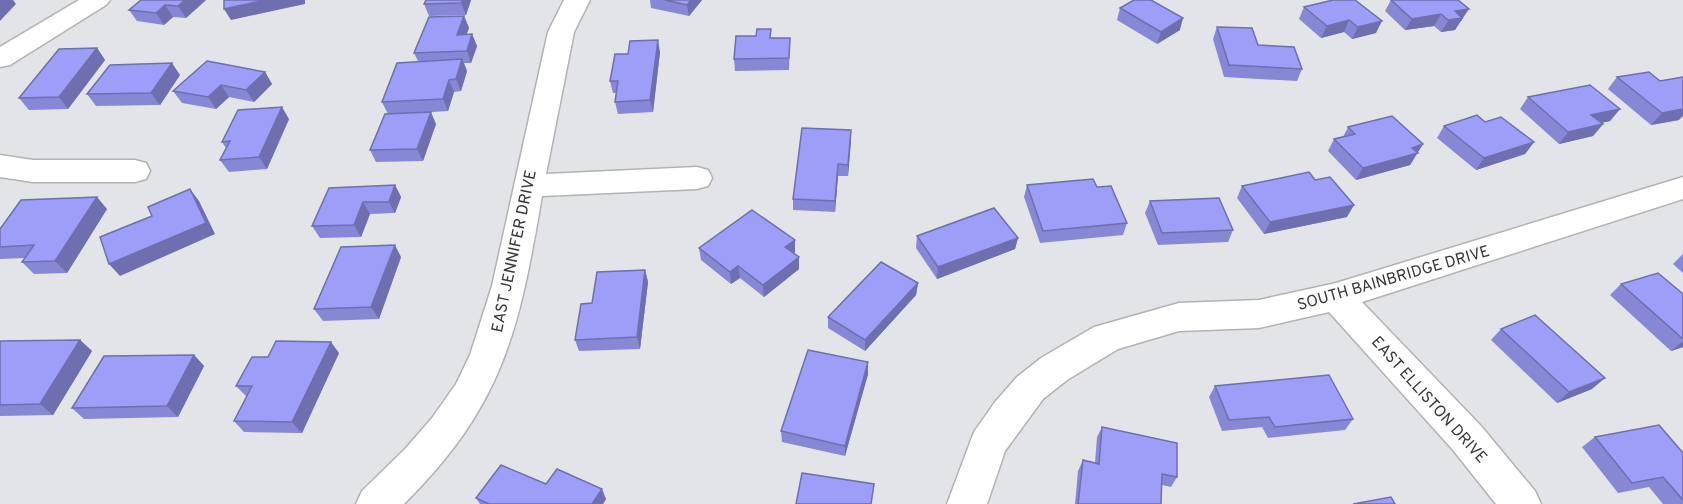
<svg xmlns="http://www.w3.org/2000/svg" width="1683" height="504" font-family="Overpass,sans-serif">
<rect width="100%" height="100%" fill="#e3e4e7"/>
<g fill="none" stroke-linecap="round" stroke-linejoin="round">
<defs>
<g id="minor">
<path d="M79,0H110L106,5L10,65L0,67V47Z"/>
<path d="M564,0H590L574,32L546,174L697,167L708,170L712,178L708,186L697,189L542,196C519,330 504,405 404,504H356L362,491L406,448L432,418L456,384L470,355L492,286L548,32Z"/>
<path d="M0,155L33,160H135L146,163L150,171L146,179L135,182H33L0,177Z"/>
<path d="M1683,177V199L1362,302L1481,426L1535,491L1541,504H1496L1453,450L1329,312L1259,328L1179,331L1118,349L1067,380L1043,399L1005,451L987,504H947L974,432L995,402L1017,377L1041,358L1094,327L1179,303L1259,300L1336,283Z"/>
</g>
</defs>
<use href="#minor" stroke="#b2b2b5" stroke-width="3"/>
<use href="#minor" fill="#fff" fill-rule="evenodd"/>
</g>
<g fill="#8688d5">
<path d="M141,0H206L186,18L173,17L164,25L137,21L129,10Z"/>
<path d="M471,0L466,15L429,16L424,4Z"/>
<path d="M650,0H702L689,16L651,8Z"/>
<path d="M1333,0L1376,33L1352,39L1344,32L1321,38L1299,19L1304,7Z"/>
<path d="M1391,0H1458L1462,21H1460L1455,30L1441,32L1434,26L1405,30L1385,11Z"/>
<path d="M1120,8L1180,30L1157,44L1117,20Z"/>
<path d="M464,16L469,28L466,34H472L477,46L471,63H464L467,71L461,91L454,92L448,111L416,113L436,124L423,161L376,162L370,150L388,114L382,102L418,61L414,53Z"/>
<path d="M1217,27L1258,45L1302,69L1297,81L1224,77L1213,39Z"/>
<path d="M771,38H790L789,70L735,71L734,59Z"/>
<path d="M97,48L105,60L68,109L29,110L19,98Z"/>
<path d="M660,52L653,112L618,114L615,102L616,93H613L610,81L628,54Z"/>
<path d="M265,72L272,84L254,102L229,97L216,109L182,103L173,91Z"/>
<path d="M180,75L160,105L96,106L87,94Z"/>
<path d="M1617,77L1660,81L1679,120L1651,125L1608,89Z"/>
<path d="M1528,97L1620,109L1610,121L1601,123L1603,124L1593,136L1559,144L1520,109Z"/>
<path d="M289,119L267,169L229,172L220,160L226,148L222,142Z"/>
<path d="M1485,122L1534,142L1525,154L1476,170L1437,138L1444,126Z"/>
<path d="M1348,127L1423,144L1410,165L1356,180L1328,151L1334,139L1343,137Z"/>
<path d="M851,130L848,176H838L835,212L793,210V199Z"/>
<path d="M395,185L401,197L395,213L370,214L361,237L320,238L312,226Z"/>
<path d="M1027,185L1097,187L1127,223L1123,235L1040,243L1024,197Z"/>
<path d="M1242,186L1347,217L1264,234L1237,198Z"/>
<path d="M1150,201L1233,230L1228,242L1158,245L1145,213Z"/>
<path d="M107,209L67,273L34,274L22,262L25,258L0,259V229Z"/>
<path d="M917,236L1018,238L1015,249L937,279L916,248Z"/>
<path d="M795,240V252L794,253L799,269L764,297L740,278L731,284L701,260L699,248Z"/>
<path d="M1683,254V273L1673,264Z"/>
<path d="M401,257L379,319L323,321L314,309Z"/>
<path d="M645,270L648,282L640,349L579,351L575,340L592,303Z"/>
<path d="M918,283L916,295L865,351L828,328V317Z"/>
<path d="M1621,284L1683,294V347L1671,351L1610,295Z"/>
<path d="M1501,329L1592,389L1557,403L1491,340Z"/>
<path d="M80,340L92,351L53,415L0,416V341Z"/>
<path d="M339,353L302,433L244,432L234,421L247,397L236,386L268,357Z"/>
<path d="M194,355L204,366L178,417L84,419L72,408Z"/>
<path d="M868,362V374L845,456L782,442L781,431Z"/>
<path d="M1215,386L1353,419L1345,430L1268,438L1262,427L1222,431L1209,397Z"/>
<path d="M1102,427L1177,477L1171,487L1162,485L1161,504H1075L1078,471L1083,460L1095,463L1097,437Z"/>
<path d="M1595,437L1683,453V504H1663L1649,487L1618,493L1582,447Z"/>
<path d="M546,484L606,499L603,504H480L476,498Z"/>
</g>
<g fill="#6d6fae">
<path d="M0,0H13L16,4L0,21Z"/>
<path d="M185,0H206L186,18L178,6Z"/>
<path d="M265,0H305V4L231,20L224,9Z"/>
<path d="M463,0H471L466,15L461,3Z"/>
<path d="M691,0H702L689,16L687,5Z"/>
<path d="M165,5L173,17L164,25L156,13Z"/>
<path d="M1469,9L1455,30L1441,32L1455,11Z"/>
<path d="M1441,14L1434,26L1405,30L1412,19Z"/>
<path d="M464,16L469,28L462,47L457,35Z"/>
<path d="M1183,18L1180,30L1157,44L1161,32Z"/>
<path d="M1349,20L1344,32L1321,38L1327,26Z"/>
<path d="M1382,21L1376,33L1352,39L1358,27Z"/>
<path d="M472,34L477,46L471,63L467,51Z"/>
<path d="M658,40L660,52L653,112L650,100Z"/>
<path d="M97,48L105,60L68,109L59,97Z"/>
<path d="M462,59L467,71L461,91L456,79Z"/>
<path d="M172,63L180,75L160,105L151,93Z"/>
<path d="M265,72L272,84L254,102L246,90Z"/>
<path d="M449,80L454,92L448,111L443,99Z"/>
<path d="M221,85L229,97L216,109L208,97Z"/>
<path d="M1683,102V116L1679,120L1651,125L1662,113Z"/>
<path d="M282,107L289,119L267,169L259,157Z"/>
<path d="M1620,109L1610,121L1582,127L1591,115Z"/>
<path d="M431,112L436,124L423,161L417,149Z"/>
<path d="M1603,124L1593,136L1559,144L1568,132Z"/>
<path d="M851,130V142L848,176V165Z"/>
<path d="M1534,142L1525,154L1476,170L1484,158Z"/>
<path d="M1423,144L1410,165L1356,180L1363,168L1412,148Z"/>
<path d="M838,164V176L835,212V201Z"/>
<path d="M395,185L401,197L395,213L389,202Z"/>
<path d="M190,189L199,201L215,234L120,276L109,264Z"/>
<path d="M97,197L107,209L67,273L55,261Z"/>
<path d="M363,202L370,214L361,237L354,225Z"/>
<path d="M1354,205L1347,217L1264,234L1270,222Z"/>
<path d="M1018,238L1015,249L937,279L938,267Z"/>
<path d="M795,240V252L786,259L785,247Z"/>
<path d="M395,245L401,257L379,319L371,307Z"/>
<path d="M799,257V269L764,297L763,285Z"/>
<path d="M738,266L740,278L731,284L730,272Z"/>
<path d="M645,270L648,282L640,349L637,337Z"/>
<path d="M918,283L916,295L865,351V340Z"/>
<path d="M80,340L92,351L53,415L40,404Z"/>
<path d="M1683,341V347L1671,351Z"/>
<path d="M331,342L339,353L302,433L292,422Z"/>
<path d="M194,355L204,366L178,417L167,406Z"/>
<path d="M868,362V374L845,456V446Z"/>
<path d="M1605,378L1592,389L1557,403L1569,392Z"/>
<path d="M602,489L606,499L603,504H592Z"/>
</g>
<g fill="#9c9ef8" stroke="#6d6fae" stroke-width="1.5">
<path d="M141,0H185L178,6L165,5L156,13L129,10Z"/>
<path d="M224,0H265L224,9Z"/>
<path d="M426,0H463L461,3L424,4Z"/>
<path d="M665,0H691L687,5Z"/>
<path d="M1134,0H1151L1183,18L1161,32L1120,8Z"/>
<path d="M1333,0H1355L1382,21L1358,27L1349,20L1327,26L1304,7Z"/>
<path d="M1391,0H1458L1469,9L1455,11L1462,18L1448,20L1441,14L1412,19Z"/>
<path d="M464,16L457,35L472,34L467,51L414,53L429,17Z"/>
<path d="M1217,27L1252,28L1258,45L1294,47L1302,69L1229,65Z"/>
<path d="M757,29H771L770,38H790L789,58L734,59L736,36H756Z"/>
<path d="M658,40L650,100L615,102L618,81H610L615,54H628L630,41Z"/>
<path d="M97,48L59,97L19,98L59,49Z"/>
<path d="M462,59L456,79L449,80L443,99L382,102L397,63Z"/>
<path d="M207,61L265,72L246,90L221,85L208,97L173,91Z"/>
<path d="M172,63L151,93L87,94L110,65Z"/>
<path d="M1649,72L1660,81L1683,77V109L1662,113L1617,77Z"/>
<path d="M1590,85L1620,109L1591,115L1603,124L1568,132L1528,97Z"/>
<path d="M282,107L259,157L220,160L230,141L222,142L238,110Z"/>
<path d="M431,112L417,149L370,150L385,114Z"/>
<path d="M1477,115L1485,122L1501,117L1534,142L1484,158L1444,126Z"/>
<path d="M1392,116L1423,144L1412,148L1418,153L1363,168L1334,139L1355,134L1348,127Z"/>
<path d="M802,128L851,130L848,165L838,164L835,201L793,199Z"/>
<path d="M1309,172L1315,180L1330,177L1354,205L1270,222L1242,186Z"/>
<path d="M1093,179L1097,187L1111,186L1127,223L1043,231L1027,185Z"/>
<path d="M395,185L389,202H363L354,225L312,226L329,188Z"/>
<path d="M190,189L206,223L109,264L100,237L152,216L148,207Z"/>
<path d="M97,197L55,261L22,262L34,245L0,247V229L21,200Z"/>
<path d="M1219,198L1233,230L1162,233L1150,201Z"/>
<path d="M994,208L1018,238L938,267L917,236Z"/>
<path d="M752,210L795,240L785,247L799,257L763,285L738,266L730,272L699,248Z"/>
<path d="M395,245L371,307L314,309L341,247Z"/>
<path d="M881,262L918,283L865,340L828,317Z"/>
<path d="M645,270L637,337L575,340L581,304L592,303L597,272Z"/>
<path d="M1658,273L1683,294V339L1621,284Z"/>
<path d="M1535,315L1605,378L1569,392L1501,329Z"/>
<path d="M80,340L40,404L0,405V341Z"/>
<path d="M276,341L331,342L292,422L234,421L252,386H236L252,357H268Z"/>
<path d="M808,350L868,362L845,446L781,431Z"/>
<path d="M194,355L167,406L72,408L104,356Z"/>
<path d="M1329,375L1353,419L1275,427L1269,417L1229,420L1215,386Z"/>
<path d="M1659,425L1683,453V500L1663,477L1632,483L1595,437Z"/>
<path d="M1102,427L1177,443V477L1162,474L1161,504H1078L1083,460L1099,464Z"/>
<path d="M501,465L546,484L557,469L602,489L592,504H489L476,498Z"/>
<path d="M802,473L874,484L871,504H796Z"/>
<path d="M1391,497L1395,504H1353Z"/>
</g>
<g text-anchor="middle" stroke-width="4.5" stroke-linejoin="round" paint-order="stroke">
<g font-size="16" fill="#373738" stroke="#fff">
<text transform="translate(513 251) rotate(-78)" y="6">EAST JENNIFER DRIVE</text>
<text transform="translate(1393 277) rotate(-16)" y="6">SOUTH BAINBRIDGE DRIVE</text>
<text transform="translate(1430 399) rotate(48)" y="6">EAST ELLISTON DRIVE</text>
</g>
</g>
</svg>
